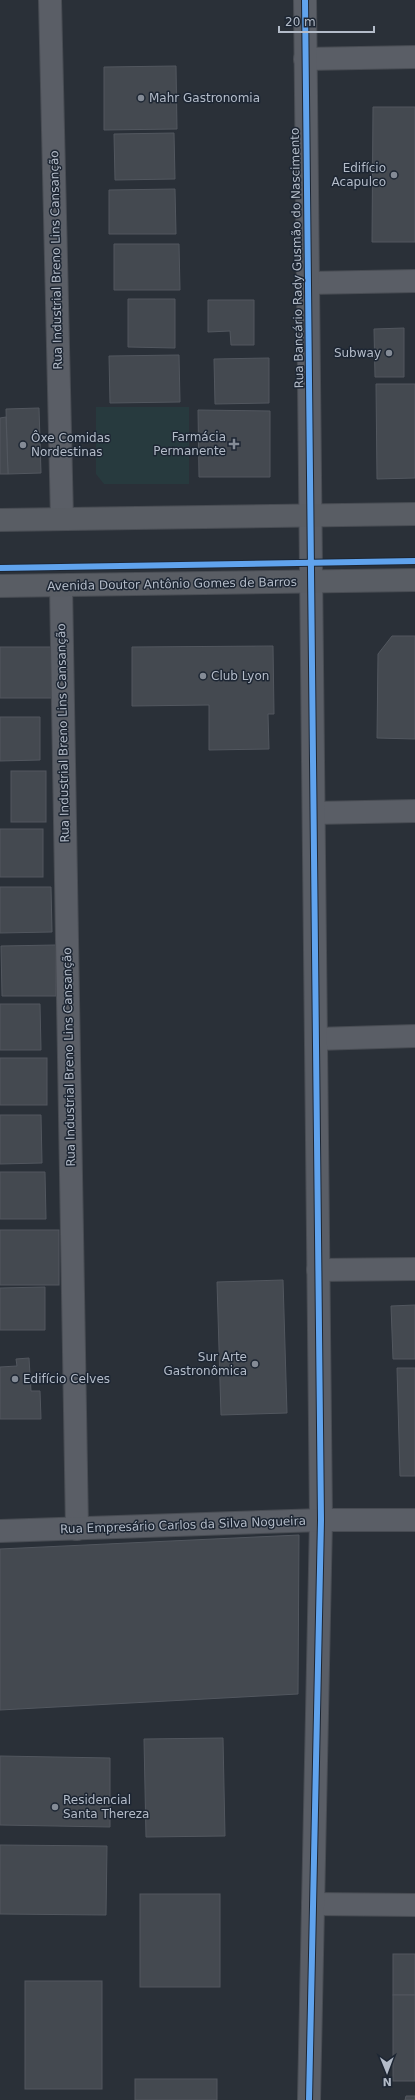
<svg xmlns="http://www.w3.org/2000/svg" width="415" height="2100" font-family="'DejaVu Sans',sans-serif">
<rect width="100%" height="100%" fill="#2a3038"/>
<path fill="#273a3e" d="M96,407H189V484H104L96,474Z"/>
<g fill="#444950" stroke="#52575f">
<path d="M176,66L177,129L104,130V67Z"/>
<path d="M373,107H415V242H372Z"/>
<path d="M174,133L175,179L115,180L114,134Z"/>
<path d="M175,189L176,234H109V190Z"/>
<path d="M114,244H179L180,290H114Z"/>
<path d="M128,299H175V348L128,347Z"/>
<path d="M208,300H254V345H231L230,331L208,332Z"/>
<path d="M404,328V377H375L374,329Z"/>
<path d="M179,355L180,402L110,403L109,356Z"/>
<path d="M269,358V403L215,404L214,359Z"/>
<path d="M376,384H415V478L377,479Z"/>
<path d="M39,408L41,473L8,474L6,409Z"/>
<path d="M198,410L270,411V477H199Z"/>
<path d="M6,417L8,474H0V418Z"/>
<path d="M392,636H415V739L377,738L378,654Z"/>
<path d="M273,646L274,714H268L269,749L209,750V705L132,706V647Z"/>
<path d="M0,647H51L52,698H0Z"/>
<path d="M0,717H40V760L0,761Z"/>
<rect x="11" y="771" width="35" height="51"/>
<rect x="0" y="829" width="43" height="48"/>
<path d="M0,887H51L52,932L0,933Z"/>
<path d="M56,945V996H2L1,946Z"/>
<path d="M0,1004H40L41,1050H0Z"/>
<rect x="0" y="1058" width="47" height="47"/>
<path d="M0,1115H41L42,1163L0,1164Z"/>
<path d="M0,1172H45L46,1219H0Z"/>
<rect x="0" y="1230" width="59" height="55"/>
<path d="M283,1280L287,1413L221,1415L217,1282Z"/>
<path d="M45,1287V1330H0V1288Z"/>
<path d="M415,1305V1359H393L391,1306Z"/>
<path d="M29,1358L31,1391H40L41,1419H0V1367L17,1366L16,1359Z"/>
<path d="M397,1368H415V1476H400Z"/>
<path d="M299,1535L298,1694L0,1710V1549Z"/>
<path d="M223,1738L225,1836L146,1837L144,1739Z"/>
<path d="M0,1756L110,1758V1827L0,1825Z"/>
<path d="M0,1845L107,1846L106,1915L0,1914Z"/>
<rect x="140" y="1894" width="80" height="93"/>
<rect x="393" y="1954" width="22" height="41"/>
<rect x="25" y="1981" width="77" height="108"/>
<rect x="393" y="1995" width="22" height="86"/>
<rect x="135" y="2079" width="82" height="21"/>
<path d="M406,2096H415V2100H405Z"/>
</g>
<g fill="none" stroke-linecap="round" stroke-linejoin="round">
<defs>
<g id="minor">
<path d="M50,0L62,519"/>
<path d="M305,59L415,57"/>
<path d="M308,283L415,281"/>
<path d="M61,586L77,1529"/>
<path d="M314,813L415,811"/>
<path d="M316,1039L415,1036"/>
<path d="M318,1270L415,1269"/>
<path d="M313,1904L415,1905"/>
</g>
<g id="tertiary">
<path d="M305,0L321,1520L309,2100"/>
<path d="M0,1531L321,1520H415"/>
</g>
<g id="secondary">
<path d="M0,520L415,514"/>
<path d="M0,586L415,580"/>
</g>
</defs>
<use href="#minor" stroke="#484c53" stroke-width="24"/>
<use href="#tertiary" stroke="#484c53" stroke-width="24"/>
<use href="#secondary" stroke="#484c53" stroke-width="24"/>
<use href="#minor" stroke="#5a5e66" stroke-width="22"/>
<use href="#tertiary" stroke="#5a5e66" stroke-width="22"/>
<use href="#secondary" stroke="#595d64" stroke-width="22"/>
<defs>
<g id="cycleway">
<path d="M305,0L321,1520L309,2100"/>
<path d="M0,568L415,561"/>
</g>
</defs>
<use href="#cycleway" stroke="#1d2633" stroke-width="8"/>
<use href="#cycleway" stroke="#60a3ed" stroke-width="6"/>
</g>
<g fill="#848b96" stroke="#1d2633" stroke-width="1.5">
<circle cx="141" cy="98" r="4"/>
<circle cx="394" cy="175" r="4"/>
<circle cx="389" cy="353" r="4"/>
<path d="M232 438h4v4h4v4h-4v4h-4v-4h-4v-4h4z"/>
<circle cx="23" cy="445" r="4"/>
<circle cx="203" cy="676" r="4"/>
<circle cx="255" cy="1364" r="4"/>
<circle cx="15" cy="1379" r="4"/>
<circle cx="55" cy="1807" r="4"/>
</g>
<g text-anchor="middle" stroke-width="3" stroke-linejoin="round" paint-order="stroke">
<g font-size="12" fill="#b4bcc9" stroke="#1d2633" text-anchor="start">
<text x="149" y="102">Mahr Gastronomia</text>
<text x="386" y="172" text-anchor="end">Edifício<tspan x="386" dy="14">Acapulco</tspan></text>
<text x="381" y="357" text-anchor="end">Subway</text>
<text x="226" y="441" text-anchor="end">Farmácia<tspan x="226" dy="14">Permanente</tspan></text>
<text x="31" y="442">Ôxe Comidas<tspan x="31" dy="14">Nordestinas</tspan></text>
<text x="211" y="680">Club Lyon</text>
<text x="247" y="1361" text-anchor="end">Sur Arte<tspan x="247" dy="14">Gastronômica</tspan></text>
<text x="23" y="1383">Edifício Celves</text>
<text x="63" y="1804">Residencial<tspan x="63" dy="14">Santa Thereza</tspan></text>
</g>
<g font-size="12" fill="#b4bcc9" stroke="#1d2633">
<text transform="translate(297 258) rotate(-91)" y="4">Rua Bancário Rady Gusmão do Nascimento</text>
<text transform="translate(56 260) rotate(-91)" y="4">Rua Industrial Breno Lins Cansanção</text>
<text transform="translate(172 584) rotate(-1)" y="4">Avenida Doutor Antônio Gomes de Barros</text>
<text transform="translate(63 733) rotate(-91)" y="4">Rua Industrial Breno Lins Cansanção</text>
<text transform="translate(69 1057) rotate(-91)" y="4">Rua Industrial Breno Lins Cansanção</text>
<text transform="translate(183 1525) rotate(-2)" y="4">Rua Empresário Carlos da Silva Nogueira</text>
</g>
</g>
<g transform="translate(387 2072) rotate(179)" stroke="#1d2633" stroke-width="3" paint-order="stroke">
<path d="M0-3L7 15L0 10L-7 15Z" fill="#b4bcc9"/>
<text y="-6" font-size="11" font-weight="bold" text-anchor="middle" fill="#b4bcc9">N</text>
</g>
<path d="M279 26v6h95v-6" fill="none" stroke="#b4bcc9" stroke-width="2"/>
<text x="285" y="26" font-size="12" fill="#b4bcc9" stroke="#1d2633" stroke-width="3" paint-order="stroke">20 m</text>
</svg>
